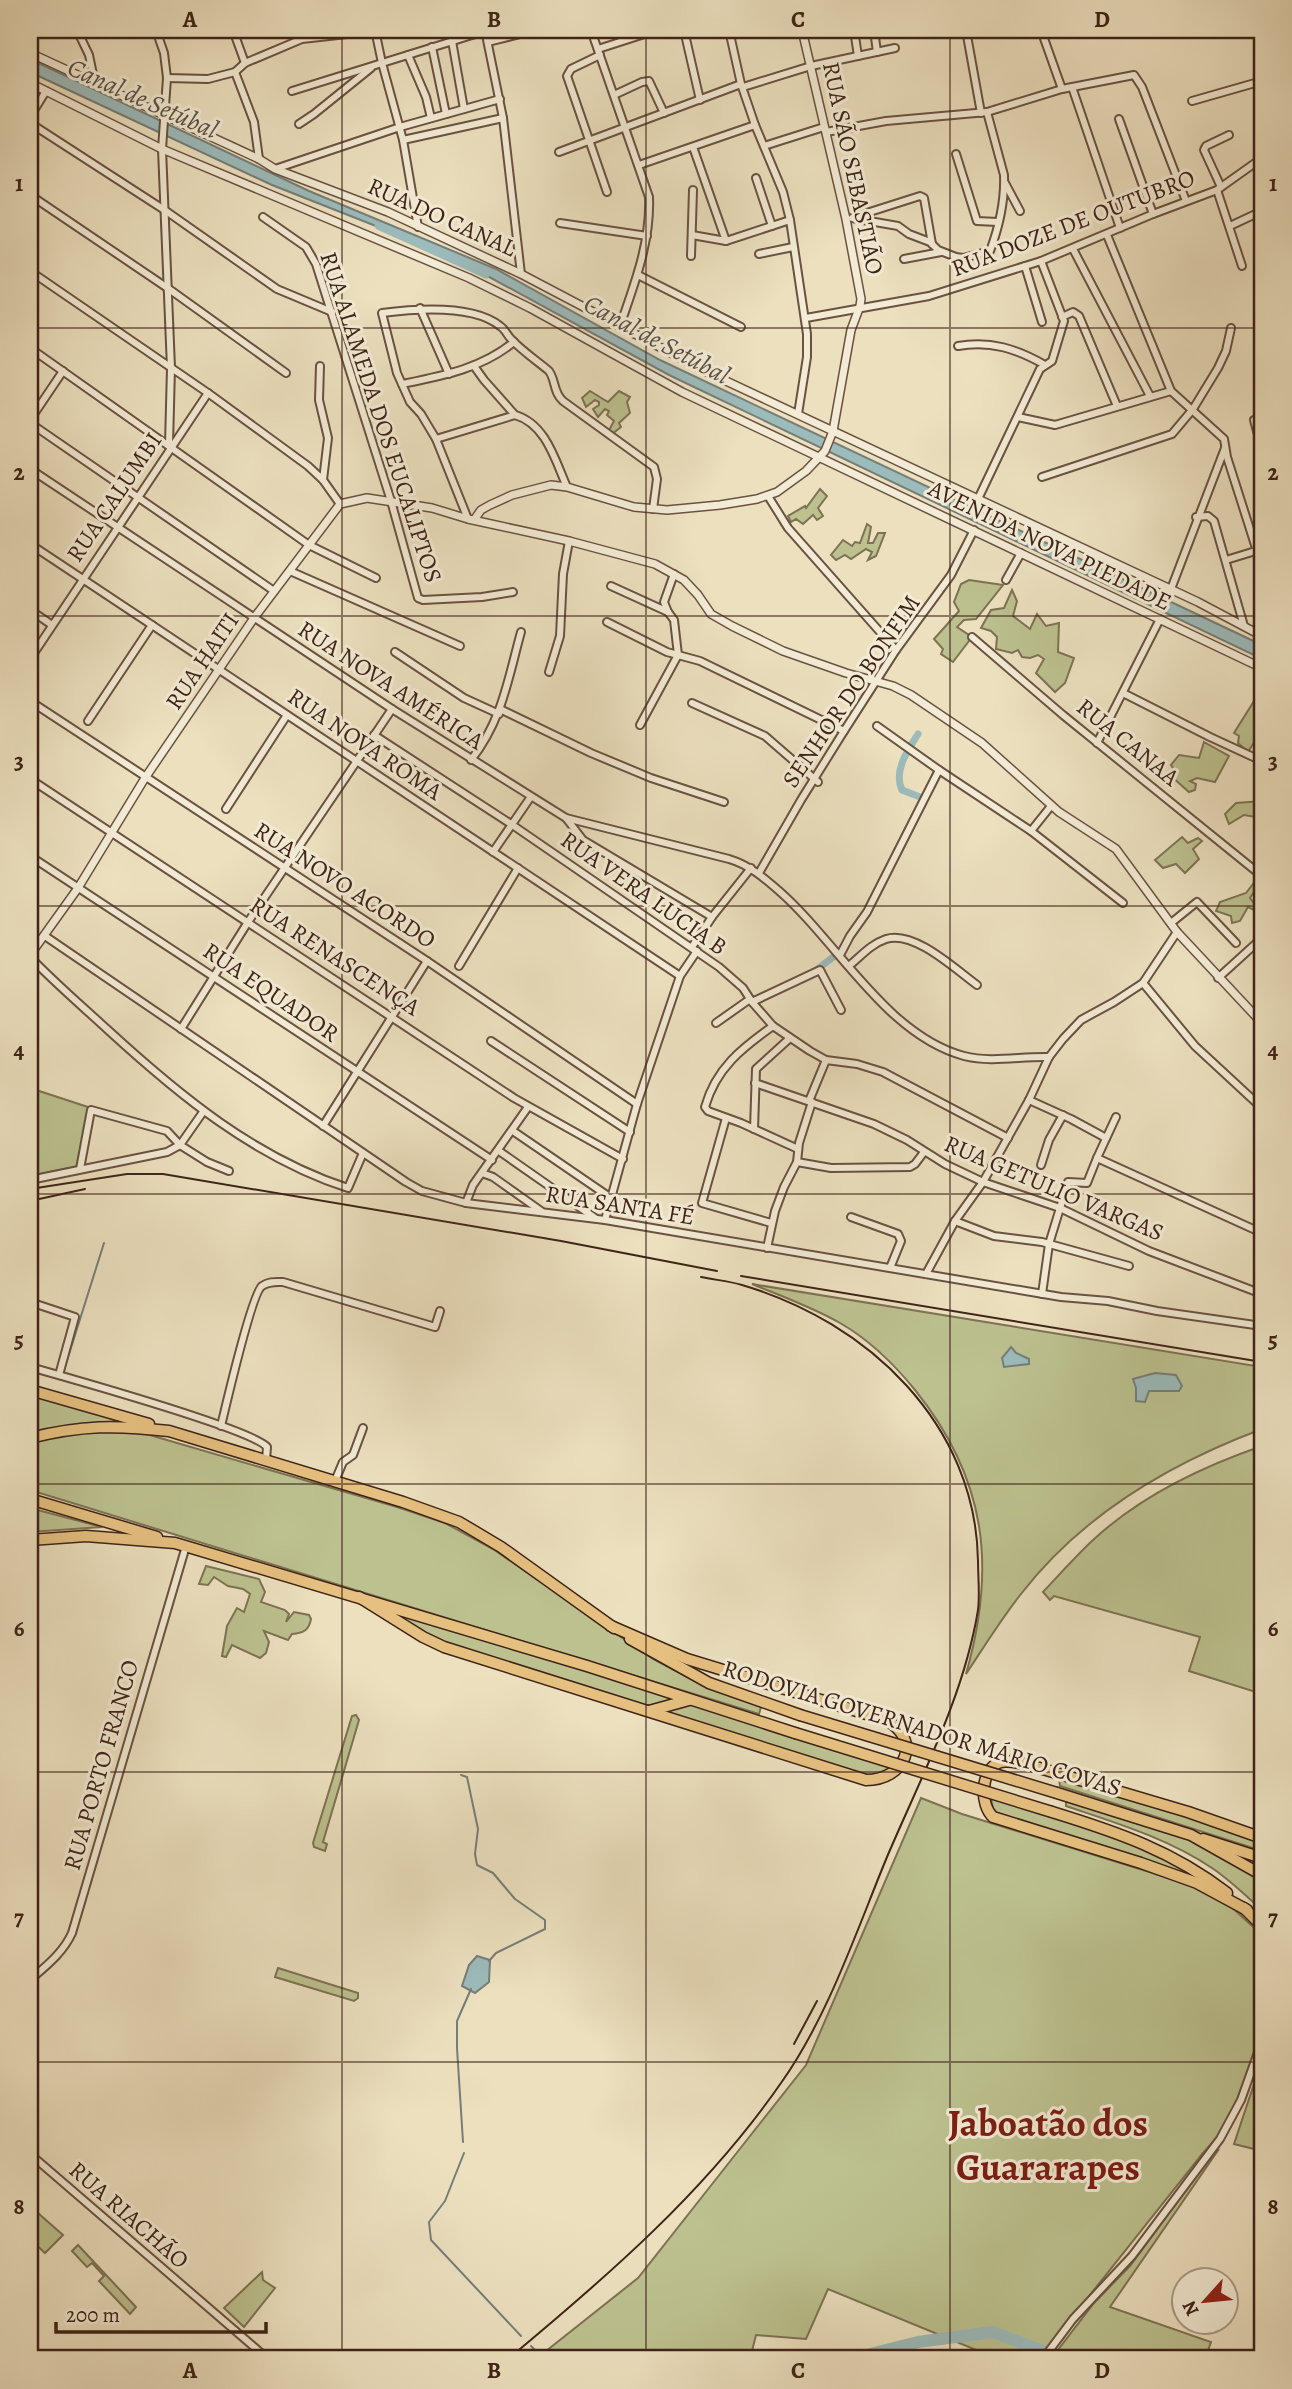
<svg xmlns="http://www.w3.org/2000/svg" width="1292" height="2389" font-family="Alegreya,serif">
<rect width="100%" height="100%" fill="#ece0bf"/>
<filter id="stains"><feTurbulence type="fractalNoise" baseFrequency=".00286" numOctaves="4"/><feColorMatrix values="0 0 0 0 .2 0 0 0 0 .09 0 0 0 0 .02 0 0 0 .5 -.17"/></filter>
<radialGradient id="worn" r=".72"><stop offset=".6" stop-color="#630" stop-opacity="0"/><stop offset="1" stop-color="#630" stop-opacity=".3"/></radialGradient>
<g fill="#bcc18f" stroke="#7d7253" stroke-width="2">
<path d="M590,391L608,402L619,391L630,397L627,402L630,413L619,423L621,427L612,434L608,432L614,421L607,415L609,411L605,409L598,417L593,409L599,405V402L595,400L586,407L582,398Z"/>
<path d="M820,489L827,496L818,508L823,516L817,520L813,515L803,524L796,519L791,522L788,516L805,506L806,508Z"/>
<path d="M867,524L871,527L868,543H873L878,533H885L876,556L868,560L872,552L866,549L851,559L845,555L836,560L831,555L843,540L852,546L855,542L860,543Z"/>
<path d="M969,580L1003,585L976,619L964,620L957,627L972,637L953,662L941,654L943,649L934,639L959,611L954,602L961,584Z"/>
<path d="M1012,590L1017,601L1013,616L1030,629L1037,614L1046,626L1059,623L1058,652L1074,658L1065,683L1055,692L1036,673L1044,659L1038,655L1030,658L1022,657L1018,650L1012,653L996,649L997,637L991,631L981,628L991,610L1004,608Z"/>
<path d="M1254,701L1262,708V717L1258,724L1262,726V748L1253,744L1248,752L1238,743L1239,736L1234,733Z"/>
<path d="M1204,742L1229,756L1215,782L1197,778L1190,781L1196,784L1195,790L1189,792L1172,777L1176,773L1171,765L1179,755L1199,758Z"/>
<path d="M1262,801V838V818L1244,815L1229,824L1225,814L1236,803Z"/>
<path d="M1182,837L1188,843L1198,838L1202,841L1193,849L1199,859L1185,873L1176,864L1163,868L1155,860Z"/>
<path d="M1256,880L1262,883V891L1256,889L1250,898L1253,902L1257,900L1261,903L1254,910L1248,907L1240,921L1232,923L1231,916L1216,911L1220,902L1246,893Z"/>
<path d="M30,1088L91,1108L79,1166L30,1176Z"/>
<path d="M752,1284L1262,1367V1429C1171,1463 1082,1515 1021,1594C1001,1619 984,1647 966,1674C997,1566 986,1478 915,1390C894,1364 868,1339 840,1323C812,1307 781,1296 752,1284Z"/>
<path d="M30,1393L105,1416L143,1433L397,1507L445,1523L493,1549L653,1659L703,1685L761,1707L759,1714L30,1490Z"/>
<path d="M1262,1446V1694L1189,1671L1200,1637L1054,1596L1050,1600L1043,1592C1059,1575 1075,1557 1092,1541C1140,1496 1201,1467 1262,1446Z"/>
<path d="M30,1508L102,1527L30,1532Z"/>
<path d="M206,1566L259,1579L265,1592L261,1602L285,1610L289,1614L286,1622L294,1612L309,1615L311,1619C309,1630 304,1633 292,1634L288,1640L264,1631L269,1642L266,1653L260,1658L232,1645L226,1657L222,1656L227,1626L237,1608L244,1612L250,1594L243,1589L228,1586L214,1577L208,1585L199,1584Z"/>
<path d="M359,1597L895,1768L892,1771L867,1777L444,1647Z"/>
<path d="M356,1715L359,1720L323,1842L327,1844L325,1851L314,1847L313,1843L352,1716Z"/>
<path d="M1062,1778L1226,1829L1262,1842V1851L1060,1786L1059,1779Z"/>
<path d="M921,1798L962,1814L1201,1888L1227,1903L1262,1935V2034L1246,2079L1225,2129L1203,2153L1039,2359H998L828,2289L806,2339L756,2335L750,2359H536L638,2278L806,2065Z"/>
<path d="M991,1798C1059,1820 1133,1837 1194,1876L998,1814L993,1810Z"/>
<path d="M1066,1801L1200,1843L1262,1879V1910C1246,1896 1230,1880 1212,1868C1167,1838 1116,1823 1066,1806Z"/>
<path d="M278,1968L358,1993V1998L354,2001L275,1977Z"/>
<path d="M1262,2060V2151L1234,2144Z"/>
<path d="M1219,2149L1110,2307L1211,2342L1205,2359H1051L1094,2303L1130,2266L1205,2164Z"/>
<path d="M30,2206L63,2235L45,2253L30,2239Z"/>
<path d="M78,2245L136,2307L130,2314L99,2281L104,2276L92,2263L87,2267L72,2251Z"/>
<path d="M262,2272L263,2280L275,2288L244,2327L224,2308Z"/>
</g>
<g fill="#9cbbbb" stroke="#767e79" stroke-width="2">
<path d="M30,59L309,191L496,269L660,360L1262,645V659L669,375L482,273L386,230L272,185L30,72Z"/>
<path d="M1011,1347L1016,1353L1029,1359V1364L1004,1367L1002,1358Z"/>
<path d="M1155,1373L1176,1375L1182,1386L1179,1391H1149L1145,1402L1136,1401V1388L1133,1379Z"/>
<path d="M477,1956L490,1960L489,1982L475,1993L462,1986L469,1965Z"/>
</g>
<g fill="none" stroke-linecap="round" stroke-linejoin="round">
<g stroke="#767e79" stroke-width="2">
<path d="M64,1370L104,1243"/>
<path d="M461,1775L467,1777L478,1829L475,1854L477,1865L493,1873L515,1899L545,1920V1929L496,1953L489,1961"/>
<path d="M463,2142L457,2048V2021L471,1989"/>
<path d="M464,2153L445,2201L429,2222L431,2240L521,2336"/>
<path d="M531,2346L544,2359"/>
</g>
<g stroke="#9cbbbb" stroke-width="7">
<path d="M378,226L486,275"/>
<path d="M918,734C908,750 893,771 902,790L920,797L922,801L920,805"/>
<path d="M815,971L841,951"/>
</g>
<g stroke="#9cbbbb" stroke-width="12">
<path d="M1051,2355L1063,2359"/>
<path d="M850,2359L918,2342L993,2332L1041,2350"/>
</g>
<defs>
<g id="minor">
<path d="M77,30L89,55L95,84"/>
<path d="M156,30L164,53L167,78L162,149L171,368L169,444"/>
<path d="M233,30L245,63"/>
<path d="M375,30L382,63L403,140L418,227"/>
<path d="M485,30L503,118L521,274"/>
<path d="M591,30L649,197C651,242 634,285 620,326"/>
<path d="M684,30L700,100"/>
<path d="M729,30L741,84L755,125L783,192L790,220L807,334V357L798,414"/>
<path d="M854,30L858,56"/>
<path d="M874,30L877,52"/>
<path d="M966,30L981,113"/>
<path d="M1041,30L1062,89"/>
<path d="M452,41L464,109"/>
<path d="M488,42L528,32"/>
<path d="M432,47L446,114"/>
<path d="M598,49L657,30"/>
<path d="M408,55L426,97L431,118"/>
<path d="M600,55L571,69L567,76L607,192"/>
<path d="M235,72L254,122L259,159"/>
<path d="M167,78L208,79L235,72L245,63L302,39L383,30"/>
<path d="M743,87L811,66L895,48"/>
<path d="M1072,87L1120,228"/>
<path d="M292,91L485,31"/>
<path d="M614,95L642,82L649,81L664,113"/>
<path d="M1192,101L1262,81"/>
<path d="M30,117L46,91"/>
<path d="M1119,119L1153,214"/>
<path d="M30,123L166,211L277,289L332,312"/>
<path d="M299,124L314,114L371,68"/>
<path d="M826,132L886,121L987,112L1062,89L1134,75L1142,87L1186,201"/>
<path d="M403,140L503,118"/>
<path d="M764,146L824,127"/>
<path d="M693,147L726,241"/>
<path d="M559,152L741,84"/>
<path d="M956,154L977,221L998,222"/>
<path d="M639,165L755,125"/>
<path d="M275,169L400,127L500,99"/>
<path d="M756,178L772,226"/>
<path d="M1005,183L1020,211"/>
<path d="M1221,187L1204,150L1206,146L1229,135"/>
<path d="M1217,190L1242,266"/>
<path d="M30,195L169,289L286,373"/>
<path d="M30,211L37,200"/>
<path d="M263,217L306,247L316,264L391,501L418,598L423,600L482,597L513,592"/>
<path d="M854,217L920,196L924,198L932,244"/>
<path d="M852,218L898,226L909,234L930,242L938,250L956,257L963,258L990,251C999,227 1005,201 1004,175L987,112"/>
<path d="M560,223L647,236"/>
<path d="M1230,226L1262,211"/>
<path d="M692,235L726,241L790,220"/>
<path d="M1107,235L1171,391L1224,439L1227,457L1262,567"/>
<path d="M1073,249L1150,396"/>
<path d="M759,254L793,247"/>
<path d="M691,256L693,190"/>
<path d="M904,259L941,252"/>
<path d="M1025,266L1042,322"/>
<path d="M30,271L208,393L308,466L323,480L340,504"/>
<path d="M638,275L741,327"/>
<path d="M420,308L449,374"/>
<path d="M1062,317L1073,312L1079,316L1117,406"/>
<path d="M806,318L929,296L1041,261L1153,214L1217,190L1262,158"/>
<path d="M958,346C990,340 1017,349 1045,365"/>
<path d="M30,348L309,545L376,578"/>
<path d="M320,366L319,400L328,438L323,480"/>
<path d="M474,366L484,380L515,415"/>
<path d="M402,384C442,376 481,369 514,342"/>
<path d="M515,415C546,424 555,460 567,487"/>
<path d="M1262,416L1254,420L1262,450"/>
<path d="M1018,417L1055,425L1171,391"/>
<path d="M30,420L63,371"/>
<path d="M30,423L274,591"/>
<path d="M436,439L515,415"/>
<path d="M30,469L392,709L566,818L729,859C749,865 763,877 778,890C837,941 886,1035 964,1056C992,1063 1021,1056 1049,1057"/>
<path d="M1042,477L1172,434L1193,409L1218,368L1226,351L1231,328"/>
<path d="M768,496L788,528L896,650"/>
<path d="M978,499L1040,369L1052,361L1064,321L1041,261"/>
<path d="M1196,517L1208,516L1214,521L1244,626"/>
<path d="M468,519L436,439L421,414L410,402L397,373L382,313C414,309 473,304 500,326C505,329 507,335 511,339C522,351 536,360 549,371C556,381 553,392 563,401L654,467L657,479L653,509"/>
<path d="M30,544L680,976"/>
<path d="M1226,560L1262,549"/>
<path d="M290,571L460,646"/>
<path d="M1006,580L1021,553"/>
<path d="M611,586L668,612"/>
<path d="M1171,589L1225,448"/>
<path d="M30,610L52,625"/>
<path d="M607,622L667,652L700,661L844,731"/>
<path d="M972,637L1063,715L1262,876"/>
<path d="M395,652L464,698L499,714"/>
<path d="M30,659L208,393"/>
<path d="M549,672L560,636L563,574L569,541"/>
<path d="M1123,693L1210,737L1262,761"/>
<path d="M30,701L427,961L637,1104"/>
<path d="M692,703L765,736L818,782"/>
<path d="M500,709L591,753L651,778L724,802"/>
<path d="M88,721L152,625"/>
<path d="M640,725L678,655L674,620L668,612L664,602L674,574"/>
<path d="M877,726L939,770L1031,831L1123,903"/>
<path d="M374,735L511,824L719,967L743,988L752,1002L773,1026L810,1051L826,1060L857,1064L883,1072L1008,1138"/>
<path d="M1097,743L1160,619"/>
<path d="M471,760C502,721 508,679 521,632"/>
<path d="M30,779L514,1098L623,1159"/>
<path d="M226,809L287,715"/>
<path d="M566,818L583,840L712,917"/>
<path d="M1031,831L1051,806"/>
<path d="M493,852L530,798"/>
<path d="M30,856L492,1160"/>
<path d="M759,873L801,800L844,731L896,650L951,575L974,530"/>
<path d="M1171,923L1197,902L1236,943"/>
<path d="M45,936L406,1182L422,1191L466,1203L605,1220L1061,1297L1108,1301L1157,1311L1262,1326"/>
<path d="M692,947L712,917L751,868"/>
<path d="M840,955L850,936L867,912L939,770"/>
<path d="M30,957C55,983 82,1006 108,1030C179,1095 255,1158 348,1188L363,1153"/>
<path d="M850,965C861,956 871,944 886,939C914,930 955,969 977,985"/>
<path d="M459,966L518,868"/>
<path d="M1218,978L1262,938"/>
<path d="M1143,983L1195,1046L1262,1108"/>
<path d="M752,1002L820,970L841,1010"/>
<path d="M716,1023L750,999"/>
<path d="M773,1026C742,1048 716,1068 705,1107L708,1111L741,1123L798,1149"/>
<path d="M181,1029L248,922L392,709"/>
<path d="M491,1041L630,1132"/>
<path d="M755,1083L874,1124L907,1140L945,1164L983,1182L1060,1208L1149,1251L1262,1294"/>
<path d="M1029,1100L1071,1119L1106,1138"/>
<path d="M809,1101L826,1060"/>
<path d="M1116,1117L1097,1158L1262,1233"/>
<path d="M726,1118L702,1203L771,1223"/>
<path d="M323,1126L427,961"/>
<path d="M754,1129L756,1069L790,1038"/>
<path d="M513,1131L611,1198"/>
<path d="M499,1151L595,1218"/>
<path d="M797,1162L831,1168L910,1167L915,1164L924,1152"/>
<path d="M1041,1165L1049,1140L1063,1115"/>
<path d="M80,1169L91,1110L167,1131L180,1145L207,1162L229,1171"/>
<path d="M482,1173L493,1177L541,1211"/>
<path d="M30,1180L167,1152L180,1145L203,1112"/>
<path d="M466,1203L473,1185L528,1107"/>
<path d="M851,1217L898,1234L901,1241L890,1268"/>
<path d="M605,1220L637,1104L680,976L697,951"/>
<path d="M955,1221L994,1236L1042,1242L1129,1266"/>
<path d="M767,1248L775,1211L784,1187L797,1162L799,1143L812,1102"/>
<path d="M926,1274L955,1221L983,1182L1029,1100L1049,1057L1063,1039L1081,1020L1114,1002L1143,983L1177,932"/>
<path d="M1042,1294L1049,1244L1068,1182L1087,1183L1097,1158"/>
<path d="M30,1302L75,1317L59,1375"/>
<path d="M30,1367C65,1377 252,1429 267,1447L266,1460"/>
<path d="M221,1426C226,1405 252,1293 262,1286C269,1281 276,1282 283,1282L435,1327L440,1311"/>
<path d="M335,1481L343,1462L353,1455L363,1428"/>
<path d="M30,1980C46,1966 63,1953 72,1933L186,1546"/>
<path d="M30,2154L268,2359"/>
<path d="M1043,2359L1073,2319L1132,2256L1220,2139L1241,2100L1262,2041"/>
</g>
<g id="tertiary">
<path d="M30,53L259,159L275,169L388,212L521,274L709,373L1198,602L1262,636"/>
<path d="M30,83L162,149L469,278L530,308L682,392L1262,668"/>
<path d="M474,520L481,510L490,505L512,495L551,485L567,487L634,507L667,510L720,505L757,499L777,492L806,471L825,451L833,431L851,330L860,306L861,299L846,219L802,30"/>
<path d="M30,955L78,888L145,778L254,618L340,504L367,498L432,508L468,519L569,541L655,564L684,580L698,595L711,614L732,626L783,651L846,673L893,686L911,695L982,743L1059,812L1116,849L1177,932L1262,1023"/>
</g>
<path id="primary" d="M1203,1839L1262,1858"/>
<g id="trunk">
<path d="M30,1390L149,1424"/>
<path d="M30,1438C82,1425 116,1425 169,1431L403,1502L459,1522L501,1547L614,1628"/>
<path d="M30,1499L157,1537"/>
<path d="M30,1540L86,1536L175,1543L587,1666L795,1733"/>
<path d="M359,1597L423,1637L444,1647L866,1780C905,1780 923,1740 886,1720L687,1659L611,1626"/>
<path d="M630,1639L709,1683L800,1715"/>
<path d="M649,1711L689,1700"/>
<path d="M1057,1793L1191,1835L1262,1875"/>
<path d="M1052,1812C1117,1832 1173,1851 1227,1893"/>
<path d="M1244,1908L1262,1926"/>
<path d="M1247,1910L1197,1883L1141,1863L993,1817C980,1805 980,1772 998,1763C1006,1759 1017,1763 1026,1764L1188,1812L1262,1838"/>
</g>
</defs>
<use href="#minor" stroke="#6a5241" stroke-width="10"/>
<use href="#tertiary" stroke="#6a5241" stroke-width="10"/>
<use href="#primary" stroke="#3e2317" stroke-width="13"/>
<use href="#trunk" stroke="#3e2317" stroke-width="13"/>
<use href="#minor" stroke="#f3ebd5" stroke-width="6"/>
<use href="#tertiary" stroke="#f3ebd5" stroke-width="7"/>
<use href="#primary" stroke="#e6c080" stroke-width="10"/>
<use href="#trunk" stroke="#e6c080" stroke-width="10"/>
<g stroke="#3e2317" stroke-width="2">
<path d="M30,1189L127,1174H163L561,1241L717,1271"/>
<path d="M30,1201L85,1189"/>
<path d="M741,1276L1262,1362"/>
<path d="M794,2044L817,2001"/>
<path d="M508,2359C608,2276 706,2191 781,2083C828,2017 856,1932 887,1857C921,1777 964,1696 978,1610C980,1594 978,1577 978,1561C976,1424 868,1322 742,1285C729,1281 715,1280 701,1277"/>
</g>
<defs>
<g id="trunk-bridge">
<path d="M800,1715L1057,1793"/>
<path d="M795,1733L1052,1812"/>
</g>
</defs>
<use href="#trunk-bridge" stroke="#3e2317" stroke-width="13" stroke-linecap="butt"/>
<use href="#trunk-bridge" stroke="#e6c080" stroke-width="10"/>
</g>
<path fill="none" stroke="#3e2317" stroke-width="2" stroke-opacity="0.55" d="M342,30V2359M646,30V2359M950,30V2359M30,328H1262M30,616H1262M30,906H1262M30,1194H1262M30,1484H1262M30,1772H1262M30,2062H1262"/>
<g text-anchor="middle" stroke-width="6" stroke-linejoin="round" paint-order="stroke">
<g font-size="24" fill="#3e2317" stroke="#f3ebd5">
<text transform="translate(853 168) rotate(78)" y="8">RUA SÃO SEBASTIÃO</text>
<text transform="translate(442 217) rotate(24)" y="8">RUA DO CANAL</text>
<text transform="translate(1073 223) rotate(-21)" y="8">RUA DOZE DE OUTUBRO</text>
<text transform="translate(381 417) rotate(72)" y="8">RUA ALAMEDA DOS EUCALIPTOS</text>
<text transform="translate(114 497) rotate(-56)" y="8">RUA CALUMBI</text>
<text transform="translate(1050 545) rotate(26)" y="8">AVENIDA NOVA PIEDADE</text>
<text transform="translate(202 661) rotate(-56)" y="8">RUA HAITI</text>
<text transform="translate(391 685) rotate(33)" y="8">RUA NOVA AMÉRICA</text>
<text transform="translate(851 691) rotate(-56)" y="8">SENHOR DO BONFIM</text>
<text transform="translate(1128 742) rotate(39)" y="8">RUA CANAA</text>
<text transform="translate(365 744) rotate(34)" y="8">RUA NOVA ROMA</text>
<text transform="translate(345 885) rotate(33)" y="8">RUA NOVO ACORDO</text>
<text transform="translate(644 893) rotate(35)" y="8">RUA VERA LUCIA B</text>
<text transform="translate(335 956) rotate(33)" y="8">RUA RENASCENÇA</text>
<text transform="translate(271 992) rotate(34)" y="8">RUA EQUADOR</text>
<text transform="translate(1054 1188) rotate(23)" y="8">RUA GETULIO VARGAS</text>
<text transform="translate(620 1205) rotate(9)" y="8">RUA SANTA FÉ</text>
<text transform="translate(922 1728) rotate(17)" y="8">RODOVIA GOVERNADOR MÁRIO COVAS</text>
<text transform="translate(101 1765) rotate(-74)" y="8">RUA PORTO FRANCO</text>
<text transform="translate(129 2215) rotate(41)" y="8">RUA RIACHÃO</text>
</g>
<g font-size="26" font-style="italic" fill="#5a5148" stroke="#f3ebd5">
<text transform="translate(143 98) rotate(24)" y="9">Canal de Setúbal</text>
<text transform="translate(657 339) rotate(28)" y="9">Canal de Setúbal</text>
</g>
<g font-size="38" font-weight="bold" fill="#7a1f14" stroke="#f3ebd5">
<text x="1048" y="2136">Jaboatão dos<tspan x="1048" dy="44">Guararapes</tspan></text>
</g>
</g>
<rect width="1292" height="2389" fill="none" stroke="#ece0bf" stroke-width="77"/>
<g transform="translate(1205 2301) rotate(243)"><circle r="33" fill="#f3ebd5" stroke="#ab9b89" stroke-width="2"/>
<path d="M0-5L12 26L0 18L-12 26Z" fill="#8f2418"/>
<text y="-10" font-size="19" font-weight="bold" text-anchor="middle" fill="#3e2317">N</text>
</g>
<path d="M56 2322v10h210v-10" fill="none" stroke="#3e2317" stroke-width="3.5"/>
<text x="66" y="2322" font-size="21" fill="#3e2317" stroke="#f3ebd5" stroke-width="5" paint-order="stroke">200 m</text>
<rect x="38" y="38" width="1216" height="2312" fill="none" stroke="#3e2317" stroke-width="2.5"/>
<g font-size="23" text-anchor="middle" font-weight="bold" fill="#3e2317">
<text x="190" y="27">A</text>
<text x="494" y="27">B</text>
<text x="798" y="27">C</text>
<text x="1102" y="27">D</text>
<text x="19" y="191">1</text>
<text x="1273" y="191">1</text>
<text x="19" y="480">2</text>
<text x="1273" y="480">2</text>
<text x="19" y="769">3</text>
<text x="1273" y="769">3</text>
<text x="19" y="1058">4</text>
<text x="1273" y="1058">4</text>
<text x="19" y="1347">5</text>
<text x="1273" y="1347">5</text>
<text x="19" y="1636">6</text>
<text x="1273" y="1636">6</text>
<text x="19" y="1925">7</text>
<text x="1273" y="1925">7</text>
<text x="19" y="2214">8</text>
<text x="1273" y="2214">8</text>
<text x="190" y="2378">A</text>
<text x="494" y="2378">B</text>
<text x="798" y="2378">C</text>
<text x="1102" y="2378">D</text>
</g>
<rect width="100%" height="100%" filter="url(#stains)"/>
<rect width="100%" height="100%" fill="url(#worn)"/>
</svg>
